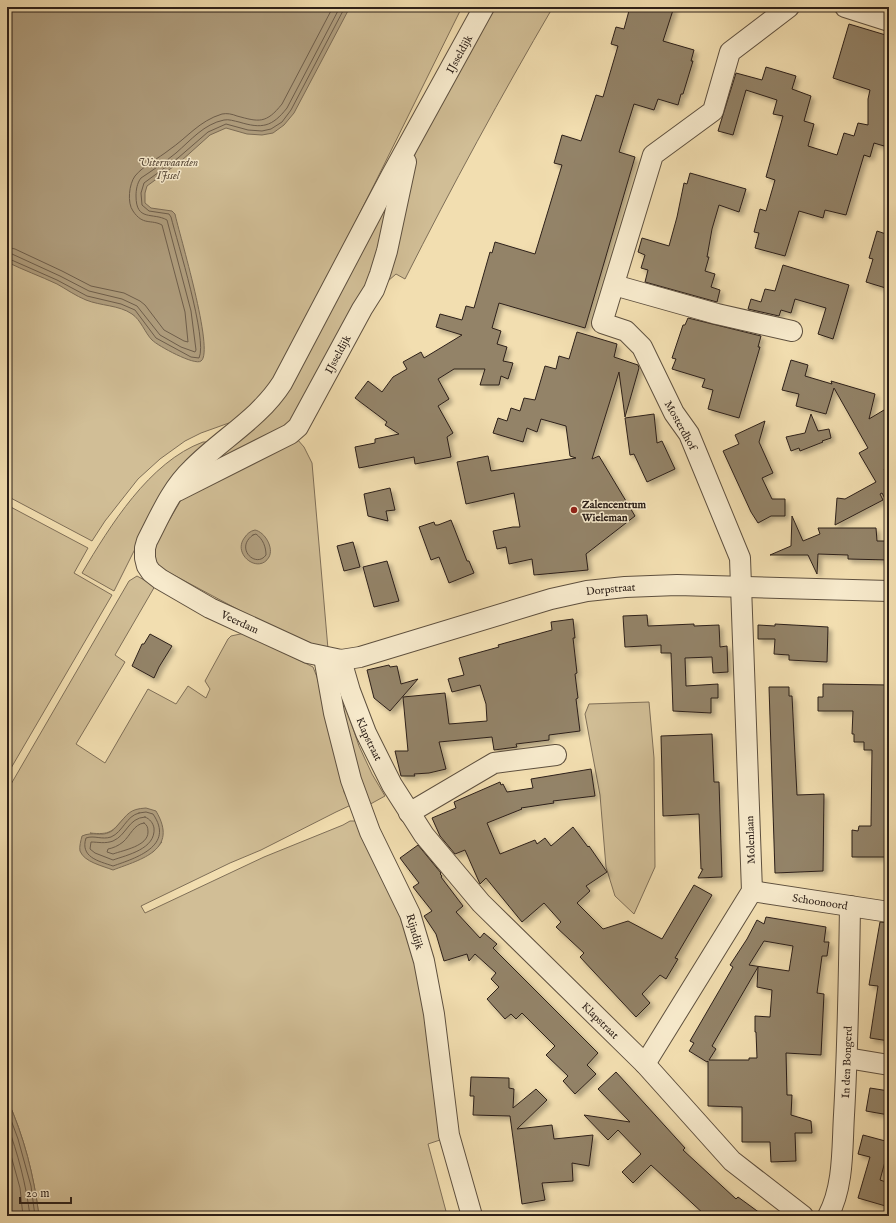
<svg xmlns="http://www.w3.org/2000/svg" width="896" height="1223" font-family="'IM FELL English',serif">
<defs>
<filter id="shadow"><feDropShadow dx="3.5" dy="3.5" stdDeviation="2" flood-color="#0004"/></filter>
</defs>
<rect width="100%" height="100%" fill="#f2deb0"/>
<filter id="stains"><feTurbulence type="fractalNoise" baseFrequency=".005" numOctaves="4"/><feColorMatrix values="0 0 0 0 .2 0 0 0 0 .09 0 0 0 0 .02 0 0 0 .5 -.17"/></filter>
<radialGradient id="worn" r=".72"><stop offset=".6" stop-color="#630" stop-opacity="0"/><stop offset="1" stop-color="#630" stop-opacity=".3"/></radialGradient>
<g fill="#d1be96" stroke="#7f6f58" fill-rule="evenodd">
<path d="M7,7H462L375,183L274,382L240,419L201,433L185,441L160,459L138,479L105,521L92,541L7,496Z"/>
<path d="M492,7H553C501,96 452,186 405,279L396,274L380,288L415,154L422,137Z"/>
<path d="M397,180L377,273L287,429L206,465L249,429Z"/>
<path d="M297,439L304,447L312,463L328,649L315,645L252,617L155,565L153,548L181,500Z"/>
<path d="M203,442H207L208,443L143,533L114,591L82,573C110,526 149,462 203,442Z"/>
<path d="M7,505L88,548L74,573L112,595L7,775Z"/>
<path d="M137,576L155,586L115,655L125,662L76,744L105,763L148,689L176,704L188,686L206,698L210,689L205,681L228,639L231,636L245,633L313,667L317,677L342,774L344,792L351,805L336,812L261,850L230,863L141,906L145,913L264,857L343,825L350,821H357L409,934L420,974L440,1140L428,1144L447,1215L446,1216H39C34,1176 24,1136 7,1099V791L129,581ZM125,817L162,842L153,852L90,833C110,835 112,832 125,817Z"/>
<path d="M337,687H339L359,746L372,774L385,796L365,807Z"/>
<path d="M649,702L654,758L655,867L634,914L615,896L606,867L600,795L585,714L589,704Z"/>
</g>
<g fill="#af9d7d" stroke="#7b6b55">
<path d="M7,7H350L294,113L284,125L273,133L262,135L247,134L226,128L210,135L181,161L147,186L145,193V203L151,208L172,211L175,214C179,233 215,352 201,361C195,366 158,346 152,340C145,333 141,320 132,314C119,305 101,306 86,300C76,296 66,289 57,284C40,276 23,270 7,262Z"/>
<path d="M255,530C265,532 274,548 269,557C259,575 231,554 245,537C247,534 250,531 255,530Z"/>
<path d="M146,808L156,811C179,850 142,859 113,870C103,866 84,862 80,851C79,847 81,840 82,836C93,831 101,837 110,832C113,831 115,828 117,826C128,814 129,809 146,808Z"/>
<path d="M7,1099C24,1136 34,1176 39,1216H7Z"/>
</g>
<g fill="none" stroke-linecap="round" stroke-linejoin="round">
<g stroke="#6e5e4b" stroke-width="1">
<path d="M7,247L15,249L62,271L91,286L124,293L140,301L145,305L164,330L184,341L188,342L185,312L162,225C151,219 143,226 133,211C127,203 129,184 135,176C143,166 159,158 169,150C188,137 199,121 222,114C227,113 232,114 237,116C259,122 266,124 282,104L333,7"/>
<path d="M7,253L12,254L60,276L89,291L122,299L137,306L160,335L181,347L195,352L196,350L191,311L167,220C153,212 136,222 136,196C136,190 137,183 141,178C153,170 165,162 176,153C191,140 204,124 224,120C229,119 234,121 239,122C262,129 272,127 287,108L340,7"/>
<path d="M7,258L57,280L87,296L121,304L135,310L156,338L191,357L199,358C208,340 177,241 171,217L169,214L149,211L142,205L141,193L144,183L178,158L208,132L226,124L248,130L262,131L271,129L282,122L291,110L345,7"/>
<path d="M253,535L256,534C263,539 266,547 266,555C256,569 234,548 253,535Z"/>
<path d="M139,813L146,812L153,814C175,846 136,858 113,866C98,861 80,857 86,838C94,835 102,840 111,837C123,832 126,816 139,813Z"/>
<path d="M145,817C150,819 153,823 154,828C156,849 127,855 113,860L95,853L90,849L91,842C98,842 105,844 113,841C127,835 128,818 145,817Z"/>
<path d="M144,823C147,825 148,827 148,832C148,846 124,850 113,854L107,852L108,849C113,848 118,846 123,842C130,836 134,824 144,823Z"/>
<path d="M7,1109L18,1139L31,1186L35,1216"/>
<path d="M7,1124C18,1154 26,1184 30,1216"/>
<path d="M7,1141L20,1188L23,1216"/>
</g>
</g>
<g fill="#938368" stroke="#2d2019" fill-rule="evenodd" filter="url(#shadow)">
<path d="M630,7H674L663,41L694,50L691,61H693L683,94H681L678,105L658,99L654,110L634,104L619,152L635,157L585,328L499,303L492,328L501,331L497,344L507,347L503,361L513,363L508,379L501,376L499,385H480L485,369H454L438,379L449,399L438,406L453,433L447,437L451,457L415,464L414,457L359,468L355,447L375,443V439L399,434L385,425L387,422L355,398L368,381L382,392L393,377L407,369L403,362L421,352L424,358L462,335L436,327L440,314L462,320L466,306L474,308L490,252L492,253L495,242L535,254L562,165L554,163L562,135L581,141L596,95L603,97L618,46L611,44L616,27L624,29Z"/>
<path d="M849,24L889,36V131L884,146L874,143L870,157L864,155L846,215L825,210L823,218L799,211L785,256L755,248L759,233L754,232L760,209L766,211L775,180L766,177L783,116L773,114L777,100L746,90L733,135L718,131L736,73L762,80L766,67L796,76L792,89L811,96L804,121L814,124L808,146L837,155L844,133L854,136L858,123L868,125V99L870,90L833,78Z"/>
<path d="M690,173L746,189L739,212L719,205L712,229L707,257H709L705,271L715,274L711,287L720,290L717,302L645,282L648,270L641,268L645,255L638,252L642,238L669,246L677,217L684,183L687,184Z"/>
<path d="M877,231L889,235V289L866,282L873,259L869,258Z"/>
<path d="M783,265L849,285L833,339L818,334L826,308L795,299L791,313L781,310L779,316L748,309L751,299L761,302L765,289L775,291Z"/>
<path d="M688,318L761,336L758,347H760L739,418L708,409L713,390L702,387L705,379L672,369L676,359L672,358L683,325H685Z"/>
<path d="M577,332L617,344L614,357L638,365L639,368L625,417L619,372L592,459L599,456L635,516L586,554L588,570L534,575L532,559L509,564L506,547L497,549L493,531L513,527H520L514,493L466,504L457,462L488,456L491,471L576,458L570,456L566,426L541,419L537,432L527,428L523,442L493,433L498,418L507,421L511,408L520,411L524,398L535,400L545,366L556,369L559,356L569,359Z"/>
<path d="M791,360L808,365L805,376L832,384L831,381L875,394L869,419L889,407V466L884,469L888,477L889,476V506L882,493L880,494L883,500L835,525L837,498L845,499L876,482L859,453L868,448L834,388L826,414L796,406L799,394L782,390Z"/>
<path d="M654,414L657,443L662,441L675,469L647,482L634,454L630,455L625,418Z"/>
<path d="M811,414L818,431L829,429L831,438L822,441L823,442L800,451L799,448L791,451L786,437L805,433Z"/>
<path d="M765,421L759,442L773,473L762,478L772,499H785V516H771L758,523L751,512L723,451L739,444L735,435Z"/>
<path d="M390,488L395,510L386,511L388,521L368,516L364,494Z"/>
<path d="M792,516L803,541L820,534L818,528H876L877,541H889V560L848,559V555L818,554L817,574L808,555H770L791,546Z"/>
<path d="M451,520L467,561H469L474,573L449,583L439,557L431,560L419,527L434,522L435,525H438Z"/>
<path d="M353,542L360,567L344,571L337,546Z"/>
<path d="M387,561L399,601L374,607L363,567Z"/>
<path d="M647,615L648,626L694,624V626L719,625L720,647L727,646L728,672L713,673L712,657L685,658L686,686L718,684V698H711V713L673,711L671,653H661V645L625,647L623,616Z"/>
<path d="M573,619L575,638H573L577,673L575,674L578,698L576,699L580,731L549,735V740L516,744L517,747L494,750L492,737L439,742L446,769L429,773L414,774L415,776H401L395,751H408L403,697L445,693L449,724L487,721L486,704L480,685L452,692L448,679L464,675L459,658L499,647L498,645L552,630L551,622Z"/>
<path d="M775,624L828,627L827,662L789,660V655L774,654L775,639H758V625L775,626Z"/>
<path d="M150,634L172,646L159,667L154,678L132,666L142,644H144Z"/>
<path d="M389,665L390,667L397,666L401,684L418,679L390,711L374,698L367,670Z"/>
<path d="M823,684L889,685V857H852V830L858,831L859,826H871L872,750H864V742H854V734H852L853,711H818V697H823Z"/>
<path d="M769,687H789V696H792L797,795L824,794L823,871L775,873Z"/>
<path d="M712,734L714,782H719L722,877L698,878L703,869H701L699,814L663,816L661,736Z"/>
<path d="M591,769L595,796L553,801L554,803L521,808L522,809L487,823L500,854L535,840L537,844L545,838L551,846L573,827L588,847L589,846L607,872L586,886L590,891L577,903L603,929L628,921L662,939L694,885L712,895L675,958L678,959L666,979L660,975L642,994L650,1003L636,1017L580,957L584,953L556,927L561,922L544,903L522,922L486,878L480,884L465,850L455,854L440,836L432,818L456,808L454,802L500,782L501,785L503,784L507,792L533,788L531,779Z"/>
<path d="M418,845L441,873L440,874L442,876L441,877L463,906L456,912L480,938L484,933L497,944L493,948L598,1053L587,1065L596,1074L575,1094L563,1081L568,1076L546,1055L555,1046L522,1013L516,1019L511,1014L505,1019L487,999L499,987L491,979L496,973L475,954L469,961L467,954L444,961L436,934L424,916L432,911L413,887L419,883L400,858Z"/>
<path d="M766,917L826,927L824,942H829L827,956H822L817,993L824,994L821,1055L786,1053L787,1095H792L791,1115L811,1121L812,1133H795L796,1161L771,1162L770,1142H742V1107L708,1106V1061L707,1062L689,1051L694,1043L690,1041L733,967L730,965L747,939L757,920L764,924ZM764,941L793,946L789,971L749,965ZM758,967L757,987L772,990L770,1017L755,1016V1032H756L757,1058H749V1060H709L716,1049L712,1046Z"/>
<path d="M880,922L889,923V1041L870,1038L878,986L869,985Z"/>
<path d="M616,1072L685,1148L683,1150L736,1199L738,1197L764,1216H706L651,1165L633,1183L622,1172L641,1154L618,1130L608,1140L584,1115L630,1122L598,1089Z"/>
<path d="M471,1077L509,1078V1088L514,1089L513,1108L536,1089L547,1100L517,1129L552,1125L554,1139L593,1135L589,1166L572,1163L573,1181L542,1183L545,1200L522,1204L510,1116L473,1115L474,1096H470Z"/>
<path d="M870,1088L889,1091V1115L866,1111Z"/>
<path d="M863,1135L889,1142V1147L880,1180L889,1183V1207L858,1198L870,1157L858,1154Z"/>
</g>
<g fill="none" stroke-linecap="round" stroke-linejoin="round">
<defs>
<g id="minor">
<path id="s1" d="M484,7L391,176L282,383C259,419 221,439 192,469C171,489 160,516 147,541L145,548V558L147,566L151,572L160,579L210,608L308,653L341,660L360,657L551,599L587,591L625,587L677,585L889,591"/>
<path d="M845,7L889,21"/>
<path d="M614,285L717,314L792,331"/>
<path id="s2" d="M177,491L290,434L298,427L362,309L374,290L380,274L387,251L406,162"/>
<path id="s3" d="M324,657L334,713L351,780L370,832L410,914L424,961L434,1014L449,1135L472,1216"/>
<path id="s4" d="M341,660L350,691L366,733L392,785L424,835L481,903L645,1064L732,1161L803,1216"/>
<path d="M409,813L494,763L556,755"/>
<path id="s5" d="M752,891L889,912"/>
<path d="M847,1058L889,1065"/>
<path d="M645,1064L752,891L740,558L689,434L674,413L642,347L626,331L602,323L653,155L713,111L730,52L789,7"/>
<path id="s6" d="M828,1216C844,1186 842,1148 844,1115C848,1045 849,976 850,906"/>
</g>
</defs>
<use href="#minor" stroke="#5e503f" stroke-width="22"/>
<use href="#minor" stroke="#f7eacc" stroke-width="20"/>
</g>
<circle fill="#8f2418" stroke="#f7eacc" stroke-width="1.5" cx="574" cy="510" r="4"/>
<g text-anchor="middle" stroke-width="3" stroke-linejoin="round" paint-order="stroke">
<g font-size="11" fill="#2d2019" stroke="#f7eacc">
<text transform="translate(459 54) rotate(-61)" y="4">IJsseldijk</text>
<text dy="4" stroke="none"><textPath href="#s2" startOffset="220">IJsseldijk</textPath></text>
<text transform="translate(681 425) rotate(61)" y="4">Mosterdhof</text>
<text dy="4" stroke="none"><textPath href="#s1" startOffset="1160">Dorpstraat</textPath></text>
<text dy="4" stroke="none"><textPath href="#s1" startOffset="772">Veerdam</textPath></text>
<text dy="4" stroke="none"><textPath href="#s4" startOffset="84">Klapstraat</textPath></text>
<text transform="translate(750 840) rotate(-92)" y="4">Molenlaan</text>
<text dy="4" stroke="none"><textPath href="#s5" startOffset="69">Schoonoord</textPath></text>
<text dy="4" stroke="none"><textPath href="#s3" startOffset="291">Rijndijk</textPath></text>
<text dy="4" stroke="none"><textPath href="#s4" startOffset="451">Klapstraat</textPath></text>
<text dy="4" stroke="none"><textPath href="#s6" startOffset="156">In den Bongerd</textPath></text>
</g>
<g font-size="11" font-style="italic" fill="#5e4f3e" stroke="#f7eacc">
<text x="168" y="166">Uiterwaarden<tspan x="168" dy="13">IJssel</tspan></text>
</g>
<g font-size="11" font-weight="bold" fill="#2d2019" stroke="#f7eacc" text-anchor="start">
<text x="582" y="508">Zalencentrum<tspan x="582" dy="13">Wieleman</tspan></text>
</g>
</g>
<rect width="896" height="1223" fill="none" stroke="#f2deb0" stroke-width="24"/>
<rect x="8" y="8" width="880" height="1207" fill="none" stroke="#2d2019" stroke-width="2"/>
<rect x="12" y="12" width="872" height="1199" fill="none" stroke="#2d2019"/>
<path d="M20 1197v6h51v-6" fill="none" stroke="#2d2019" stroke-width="2"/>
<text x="26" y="1197" font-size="12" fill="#2d2019" stroke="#f7eacc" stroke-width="3" paint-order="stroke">20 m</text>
<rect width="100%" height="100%" filter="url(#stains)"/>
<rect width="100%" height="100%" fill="url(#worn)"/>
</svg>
